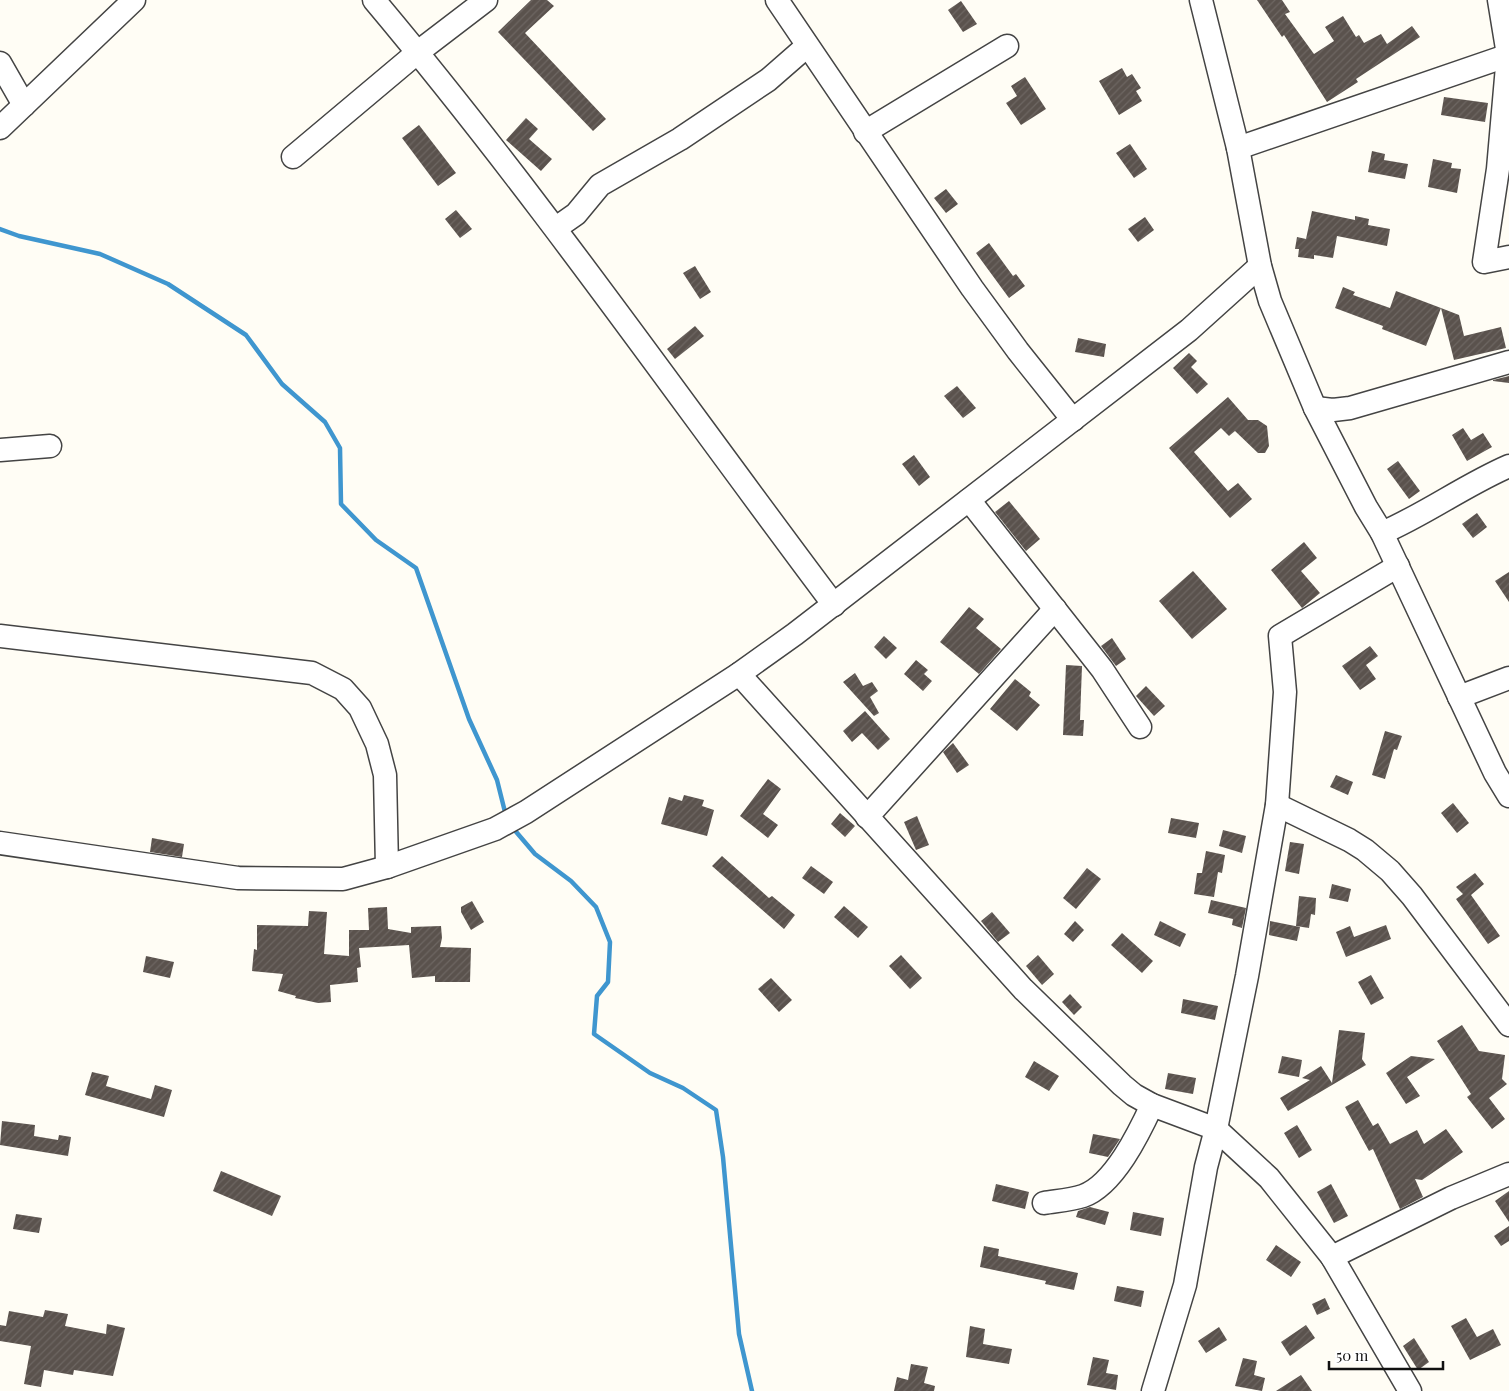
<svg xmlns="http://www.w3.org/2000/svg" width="1509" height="1391" font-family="'Playfair Display',serif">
<defs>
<pattern id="building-hatch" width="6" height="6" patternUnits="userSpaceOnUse" patternTransform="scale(1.25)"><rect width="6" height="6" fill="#5a524d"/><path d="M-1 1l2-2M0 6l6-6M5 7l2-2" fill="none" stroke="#6d6662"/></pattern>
</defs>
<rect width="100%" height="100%" fill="#fffdf5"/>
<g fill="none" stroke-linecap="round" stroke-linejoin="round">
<g stroke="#3f96cf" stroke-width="4.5">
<path d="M0,229L19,236L100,254L168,284L246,335L282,384L325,422L340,448L341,504L376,540L416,568L469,719L497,780L506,816"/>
<path d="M512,827L535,854L571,881L596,907L610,942L608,982L597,996L594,1034L650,1073L683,1088L716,1110L723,1157L739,1334L752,1391"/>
</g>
</g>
<g fill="url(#building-hatch)">
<path d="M531,0H547L554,6L525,33L606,119L593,131L498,32Z"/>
<path d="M1257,0H1282L1290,12L1285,14L1314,54L1334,41L1325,27L1343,16L1356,37L1359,35L1364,43L1381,34L1387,44L1412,26L1420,37L1356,79L1358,82L1327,102L1284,35L1282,37Z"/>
<path d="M961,1L977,24L963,32L948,10Z"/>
<path d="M1122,68L1127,77L1132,74L1141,88L1136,91L1142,101L1119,115L1099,81Z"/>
<path d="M1025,77L1046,109L1021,125L1006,103L1017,96L1011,86Z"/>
<path d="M1444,97L1488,103L1485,122L1441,115Z"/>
<path d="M526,118L538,129L529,139L552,159L541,171L506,140Z"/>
<path d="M419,125L456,173L438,186L402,138Z"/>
<path d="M1130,144L1147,169L1134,178L1116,153Z"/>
<path d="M1372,151L1385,154L1384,160L1408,164L1405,179L1368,172Z"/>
<path d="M1433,159L1452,163L1451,168L1461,169L1457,193L1428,187Z"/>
<path d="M946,189L958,204L946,213L934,198Z"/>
<path d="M456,210L472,229L460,238L445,219Z"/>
<path d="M1312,211L1355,220V216L1369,219L1368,225L1390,229L1387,246L1337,236L1333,258L1314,255V259L1298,257L1299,249H1295L1297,237L1306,239Z"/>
<path d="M1145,217L1154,230L1138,242L1128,229Z"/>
<path d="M989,243L1013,276L1016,274L1025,286L1009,298L976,253Z"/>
<path d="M695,266L711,292L700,299L683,273Z"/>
<path d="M1343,287L1355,292L1353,295L1390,308L1396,291L1441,308L1426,346L1382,329L1383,326L1335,308Z"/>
<path d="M1441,308L1459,315L1464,336L1501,327L1506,348L1454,360Z"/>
<path d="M695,326L704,336L675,359L667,349Z"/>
<path d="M1078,338L1106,344L1104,357L1075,352Z"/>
<path d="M1189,353L1197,361L1191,367L1208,384L1197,394L1173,368Z"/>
<path d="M1509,376V383L1493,381V380Z"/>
<path d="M957,386L976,408L963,418L944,396Z"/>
<path d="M1228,397L1248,420H1258L1267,426L1269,446L1265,453H1258L1235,431L1229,436L1221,428L1194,452L1228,491L1238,483L1252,499L1230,518L1169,448Z"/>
<path d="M1463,428L1471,440L1483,433L1492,447L1467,461L1452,435Z"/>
<path d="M914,455L930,477L919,486L902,464Z"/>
<path d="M1398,461L1420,491L1409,499L1387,469Z"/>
<path d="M1009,501L1040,539L1026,551L995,512Z"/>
<path d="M1477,513L1487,527L1473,538L1462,524Z"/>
<path d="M1304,542L1317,558L1301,571L1320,593L1302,608L1271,570Z"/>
<path d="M1193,571L1227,609L1192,639L1159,601Z"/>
<path d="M1509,572V602L1495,581Z"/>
<path d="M969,607L984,619L976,628L1001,649L979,674L940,642Z"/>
<path d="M884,636L897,648L886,659L874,647Z"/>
<path d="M1112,638L1126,659L1116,666L1101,646Z"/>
<path d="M1370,646L1378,656L1366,665L1376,679L1360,690L1342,666Z"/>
<path d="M916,660L928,670L924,674L932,681L923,691L904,674Z"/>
<path d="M1066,665L1082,666L1080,720H1084L1083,736L1063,735Z"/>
<path d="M855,673L863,686L872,682L878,691L870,697L879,713L874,716L843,682Z"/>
<path d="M1015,679L1031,692L1029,696L1040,705L1017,731L990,709Z"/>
<path d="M1146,686L1165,706L1154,716L1136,696Z"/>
<path d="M865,711L890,739L878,750L862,733L852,742L843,731Z"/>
<path d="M1385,731L1402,736L1397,750L1394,749L1385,779L1372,775Z"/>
<path d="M953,743L969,765L957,773L943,752Z"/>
<path d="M1336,775L1353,782L1348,795L1330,787Z"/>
<path d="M768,779L781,789L763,814L778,825L768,838L740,816Z"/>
<path d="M684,795L704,800L702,806L714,810L707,836L661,824L669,797L682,801Z"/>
<path d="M1453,803L1469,823L1457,833L1441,813Z"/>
<path d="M840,813L855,826L845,837L831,824Z"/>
<path d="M917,816L929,845L916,850L904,822Z"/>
<path d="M1171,818L1199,823L1196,838L1168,833Z"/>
<path d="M1223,830L1246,836L1242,853L1219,846Z"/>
<path d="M152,838L184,844L182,857L150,852Z"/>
<path d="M1290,842L1304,844L1299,874L1285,871Z"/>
<path d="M1206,851L1225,855L1222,873L1218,872L1214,897L1194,894L1197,873H1202Z"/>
<path d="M722,856L769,898L772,896L795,915L784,929L712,866Z"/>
<path d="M811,866L833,882L824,894L802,878Z"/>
<path d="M1087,868L1101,879L1076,909L1063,898Z"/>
<path d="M1475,873L1484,884L1471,895L1500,936L1488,944L1456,899L1463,894L1456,887Z"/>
<path d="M1332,884L1351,889L1348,902L1329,898Z"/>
<path d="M1299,896L1316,898L1315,915L1311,914L1309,928L1296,926Z"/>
<path d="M1211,900L1246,908L1242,928L1232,925L1233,919L1208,913Z"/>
<path d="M472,901L484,922L471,930L461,912V907Z"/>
<path d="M844,906L868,927L858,938L834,917Z"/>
<path d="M387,907L388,929L411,933V927L441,926L442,938L440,947L471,948L470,982H435V976L412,978L409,945L359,948L361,967L357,968L358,982L330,985L331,1002L318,1003L295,998L296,996L278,991L283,974L252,971L254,949L257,950V925L308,926L309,911L327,912L324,954L349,956V930H369L368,908Z"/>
<path d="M992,912L1010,933L998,942L981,921Z"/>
<path d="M1075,921L1084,930L1073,942L1064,934Z"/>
<path d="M1160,921L1186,934L1180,947L1154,935Z"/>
<path d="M1270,921L1300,927L1297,941L1269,935Z"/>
<path d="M1386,925L1391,939L1346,957L1336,932L1350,926L1354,937Z"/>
<path d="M1122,933L1153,961L1142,973L1111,945Z"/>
<path d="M901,955L922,978L910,989L889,966Z"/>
<path d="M1038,955L1054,974L1042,985L1026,966Z"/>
<path d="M146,956L174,962L170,978L143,972Z"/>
<path d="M1371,975L1384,998L1371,1005L1358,982Z"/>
<path d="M771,978L792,1000L779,1012L758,989Z"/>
<path d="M1070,994L1082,1007L1074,1015L1062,1002Z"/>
<path d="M1183,999L1218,1006L1215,1020L1181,1013Z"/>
<path d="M1462,1025L1479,1051L1505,1055L1502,1079L1507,1084L1489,1098L1505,1119L1492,1129L1467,1097L1471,1094L1437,1041Z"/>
<path d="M1339,1030L1365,1033L1362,1059L1366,1065L1288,1111L1280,1098L1310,1080L1302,1078L1321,1066L1332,1083Z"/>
<path d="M1282,1056L1302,1060L1299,1077L1278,1073Z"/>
<path d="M1411,1056L1435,1059L1407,1077L1420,1096L1406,1104L1386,1073Z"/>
<path d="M1034,1061L1059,1076L1049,1091L1025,1077Z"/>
<path d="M92,1072L109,1076L106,1086L151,1099L155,1085L172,1090L164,1117L85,1095Z"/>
<path d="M1168,1073L1196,1078L1193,1094L1165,1089Z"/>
<path d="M1358,1100L1373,1126L1378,1123L1390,1144L1417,1130L1424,1144L1446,1129L1463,1152L1422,1180L1415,1179L1423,1197L1400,1209L1373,1149L1369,1151L1345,1107Z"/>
<path d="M2,1121L35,1125L34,1136L58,1140L59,1135L71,1137L68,1156L0,1145Z"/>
<path d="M1297,1125L1312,1150L1299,1158L1284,1133Z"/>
<path d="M1093,1134L1120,1139L1108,1157L1089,1153Z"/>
<path d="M221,1171L281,1196L272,1216L213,1191Z"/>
<path d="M996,1184L1029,1192L1025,1209L992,1201Z"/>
<path d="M1331,1184L1348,1216L1334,1223L1317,1192Z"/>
<path d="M1509,1191V1222L1495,1201Z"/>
<path d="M1090,1207L1109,1212L1105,1225L1076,1217L1078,1211Z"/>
<path d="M1133,1212L1164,1218L1161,1236L1130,1230Z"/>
<path d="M16,1214L42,1218L39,1233L13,1229Z"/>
<path d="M1509,1226V1241L1501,1246L1494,1236Z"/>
<path d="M1276,1245L1301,1262L1291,1277L1266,1260Z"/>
<path d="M984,1246L999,1249L998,1256L1078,1273L1074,1290L1045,1284L1046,1281L980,1267Z"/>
<path d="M1117,1286L1144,1291L1141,1307L1114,1301Z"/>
<path d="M1325,1298L1330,1309L1317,1315L1312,1304Z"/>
<path d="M45,1310L68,1314L65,1326L106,1334L107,1324L125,1328L113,1376L74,1370L73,1375L44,1370L41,1387L24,1384L31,1346L0,1341V1325L6,1326L9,1311L43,1317Z"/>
<path d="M1466,1318L1477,1337L1493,1329L1501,1345L1470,1360L1451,1326Z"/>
<path d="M1306,1325L1315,1338L1290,1356L1281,1342Z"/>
<path d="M970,1326L985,1329L983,1344L1012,1349L1009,1364L966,1357Z"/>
<path d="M1219,1327L1227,1340L1206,1353L1198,1341Z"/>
<path d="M1414,1338L1429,1362L1418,1370L1403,1346Z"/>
<path d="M1093,1357L1109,1360L1106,1373L1118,1375L1116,1390L1087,1385Z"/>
<path d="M1243,1358L1257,1361L1254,1375L1265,1378L1262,1391L1235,1386Z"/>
<path d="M911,1364L928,1367L924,1383L935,1386L934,1391H894L897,1377L908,1380Z"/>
<path d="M1301,1375L1312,1391H1276Z"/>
</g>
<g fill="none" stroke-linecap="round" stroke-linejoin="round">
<defs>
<g id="minor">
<path d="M374,0C537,194 682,403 834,605"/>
<path d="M777,0L972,288L1018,351L1073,420"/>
<path d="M1201,0L1238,148L1260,266L1270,301L1315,408L1366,507L1382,533L1495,773L1509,796"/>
<path d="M1499,0L1508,55L1498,169L1484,262L1509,257"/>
<path d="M0,63L24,105"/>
<path d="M0,128L134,0"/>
<path d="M865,132L1007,46"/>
<path d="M1238,148L1509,55"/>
<path d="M293,157L418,52L486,0"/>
<path d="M556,228L576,214L600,185L680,139L768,80L807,46"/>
<path d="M1315,408L1333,410L1350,408L1509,362"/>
<path d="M0,450L50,446"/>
<path d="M969,500L1102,669L1140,727"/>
<path d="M1382,533C1426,514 1465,485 1509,466"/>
<path d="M0,636L312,673L343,689L360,708L377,744L385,775L387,867"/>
<path d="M739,674L1023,989L1122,1085L1134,1095L1152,1105L1216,1129L1269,1178L1332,1257L1410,1391"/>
<path d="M1459,697L1509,678"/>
<path d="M1277,805L1349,840L1365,850L1390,871L1412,896L1509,1025"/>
<path d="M867,817L1055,609"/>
<path d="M0,843L238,878L343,879L387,867L495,829L526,812L739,674L795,634L1189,330L1260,266"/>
<path d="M1044,1203C1056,1201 1071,1200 1083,1196C1114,1185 1139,1133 1152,1105"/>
<path d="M1332,1257L1451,1198L1509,1174"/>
<path d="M1153,1391L1185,1285L1206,1167L1216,1129L1247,976L1277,805L1285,692L1280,636L1398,566"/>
</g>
</defs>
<use href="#minor" stroke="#444" stroke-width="25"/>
<use href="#minor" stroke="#fff" stroke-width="22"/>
</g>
<path d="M1329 1361v8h114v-8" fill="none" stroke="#111111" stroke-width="2.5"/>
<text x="1336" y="1361" font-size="15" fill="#111111" stroke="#ffffff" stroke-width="4" paint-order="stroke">50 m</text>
</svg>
